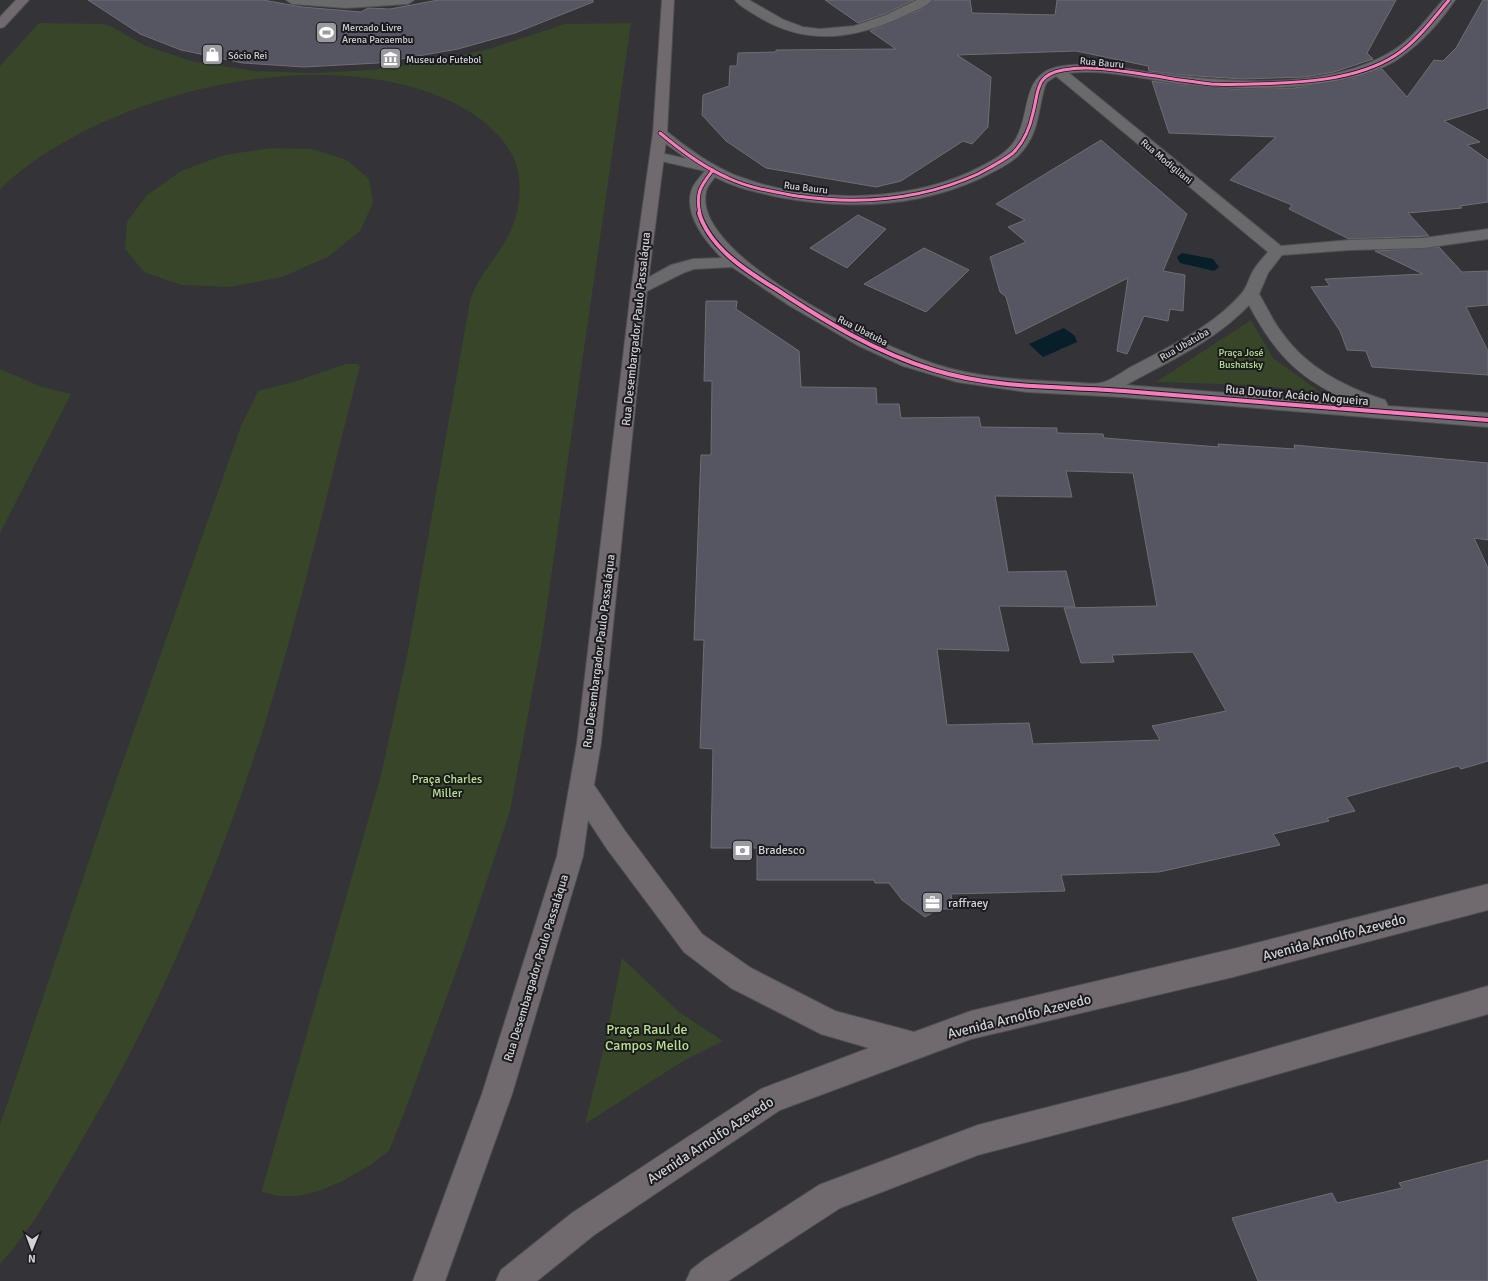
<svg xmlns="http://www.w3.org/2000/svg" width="1488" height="1281" font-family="Signika,sans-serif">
<rect width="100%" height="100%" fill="#343338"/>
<g fill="#374528">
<path d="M39,23L104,24L112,27L144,45L191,61L254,71L312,73L372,70L441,60L489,49L565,24L631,23L542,640L510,811L462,955L406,1108L389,1151L372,1164L341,1182L316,1192L297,1196H279L263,1192L262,1190L381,775L407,656L470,301C476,280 490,266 501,248C516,226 523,199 518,172C512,141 483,118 456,104C327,38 102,92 0,189V66Z"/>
<path d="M270,148L312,149L347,160L369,179L373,203L360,231L328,257L282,277L230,287L181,285L144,272L125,249L127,222L147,195L181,171L224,155Z"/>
<path d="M1251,320L1273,358L1320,392L1253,385L1156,382Z"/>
<path d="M346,364H358L360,367L358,374C327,492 300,613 263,730C219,867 163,1001 90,1126C63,1172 37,1224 0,1264V1125L109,801L241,426L258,391L290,383Z"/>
<path d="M0,369L42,387L71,394L0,533Z"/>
<path d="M622,958L679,1012L723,1041L683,1061L585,1124L604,1048Z"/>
</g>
<g fill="#071f28">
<path d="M1182,253L1213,259L1219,267L1214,271L1180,263L1177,257Z"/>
<path d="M1064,328L1075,336L1077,342L1043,357L1029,344Z"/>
</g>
<g fill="#565562" stroke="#6f6e72" fill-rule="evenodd">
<path d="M88,0H263L302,7L361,12L368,8L390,9L438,0H593V2L515,33L458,49L378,63L304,67L243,63L181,50L140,34Z"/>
<path d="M825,0H914L885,14L858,23Z"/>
<path d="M933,0H970L972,13L1055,15L1057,0H1396L1367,53L1373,59L1334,72L1305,77L1243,79L1182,75L1149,71L1148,66L1076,51L957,55L991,77L988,127L972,144L963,141L901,181L876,187L766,168L726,141L702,115L703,95L729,86L730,66H737L738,53L776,52V50L896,49L870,31L920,10Z"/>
<path d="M1483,0H1488V108L1444,121L1480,142L1467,145L1488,160V202L1460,206L1462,208L1408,213L1429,236L1349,239L1289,209L1292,205L1230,180L1276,137L1169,133L1152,81L1180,85L1232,89L1294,88L1355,78L1382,69L1407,97L1434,60L1443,61L1456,48Z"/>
<path d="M1101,140L1187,214L1163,271L1185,275L1183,311L1170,309L1168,321L1144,316L1127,354L1117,351L1128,278L1016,334L1006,297L1000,292L990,257L1026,242L1008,227L1025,220L996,204Z"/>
<path d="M858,215L886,229L847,268L810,248Z"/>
<path d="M1439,247L1462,272L1488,271V305L1466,307L1488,351V375L1372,367L1366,351L1347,350L1340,331L1311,287L1330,286L1325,279L1423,274L1375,251Z"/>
<path d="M924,248L969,270L926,312L864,284Z"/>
<path d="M706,301H737L736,309L799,351L801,387L876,388L877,404H899L901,418L979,417L981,427L1057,428V433L1103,434L1104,438L1219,447L1218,444L1295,449L1294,445L1488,463V540L1474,538L1488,568V761L1461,769L1458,766L1346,797L1355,811L1327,818L1329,821L1273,834L1280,845L1159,872L1061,875L1065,891L951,894L953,909H939L925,917L902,900L889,883H875L874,880H757V848H711L713,749L700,748L704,640H694L701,455H711L712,381H704ZM1066,471L1133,473L1157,606L1064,608L1081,663L1114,662L1112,655L1193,652L1226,711L1152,726L1160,740L1033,744L1029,723L947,725L937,649L1009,651L999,606L1075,607L1066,571L1008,572L995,496L1072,497Z"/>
<path d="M1488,1160V1281H1258L1232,1218L1332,1193L1337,1203L1402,1188L1399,1183Z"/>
</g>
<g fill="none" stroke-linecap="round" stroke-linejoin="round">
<defs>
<g id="minor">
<path d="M286,0H414L408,4L346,8L292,4Z"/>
<path d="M735,0H749L784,20L803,27L820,29L854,26L886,15L917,0H932C927,7 913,11 906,15C855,39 807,47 757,16C750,11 740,7 735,0Z"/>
<path d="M1443,0H1455C1441,21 1422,42 1401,57C1353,92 1238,91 1180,84C1145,79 1104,69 1069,73L1281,246L1350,240L1424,238L1488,229V239L1424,248L1350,250L1282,255L1268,273L1259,294C1267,307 1273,322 1283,334C1307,368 1347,388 1385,400L1388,406L1488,413V427L1121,397L1027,392L957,382L903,366L857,345L790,306L732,267L694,269L683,273L639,295L633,294L631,290L633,286L671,265L693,259L722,258C706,242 685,216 691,192C693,184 700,177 705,171L652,159L650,156L652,153L657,152L687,159L655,136L653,133L655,130H665C685,147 715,168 740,177C810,203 902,203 970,172C982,166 998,159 1008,149C1035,123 1016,77 1057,67C1089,60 1123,69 1154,73C1227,82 1323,91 1389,53C1411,41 1427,18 1443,0ZM1056,76L1268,252C1263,258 1257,264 1253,271C1249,278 1247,287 1242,293C1213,327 1170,346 1131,367C1122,372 1109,382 1100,383C1089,385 1076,382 1064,382C1022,380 979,378 938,365C887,349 691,257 706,192C707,186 712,181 715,177C733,187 753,191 773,196C843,210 916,208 981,178C993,172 1008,165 1018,156C1040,134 1037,112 1045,86L1047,82ZM1249,305C1276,356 1301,381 1355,403L1126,385C1169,361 1215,341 1249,305Z"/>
</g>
<g id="major">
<path d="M16,0H29L4,27L0,28V17Z"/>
<path d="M662,0H674L667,133L647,290L601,743L594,785L625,831L702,934L751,968L835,1011L914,1032L971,1011L1233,949L1488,884V910L1233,977L971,1039L780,1110L594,1235L537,1281H496L501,1270L572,1213L761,1089L869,1048L821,1034L731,988L684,952L607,849L588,820L583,856L512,1094L445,1281H413L482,1094L557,856L577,743L631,290L653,133Z"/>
<path d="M1488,986V1014L1187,1100L978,1155L840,1208L728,1281H686L691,1270L705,1259L819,1185L978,1125L1187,1072Z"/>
</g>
</defs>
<use href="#minor" stroke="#504f53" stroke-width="2"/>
<use href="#major" stroke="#504f53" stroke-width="2"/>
<use href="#minor" fill="#6a6a6d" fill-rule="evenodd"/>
<use href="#major" fill="#706a6e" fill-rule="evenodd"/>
<defs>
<g id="cycleway-far1">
<path d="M660,133C679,149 705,168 728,178C749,188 774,192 797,196C859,205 921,200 978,174C989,168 1003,161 1013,153C1023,143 1030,127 1033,113C1039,90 1035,75 1063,70C1095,64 1130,73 1162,77C1178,80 1195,82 1211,84C1224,85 1238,84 1252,84C1298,83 1356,81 1396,55C1417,41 1433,19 1449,0"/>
<path d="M700,214C695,192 701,186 713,170"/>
</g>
<path id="cycleway" d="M699,213C710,248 746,271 776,289C826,322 877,353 934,370C996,389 1060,386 1124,391C1245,401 1367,411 1488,420"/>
</defs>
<use href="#cycleway-far1" stroke="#1b1a1e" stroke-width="4.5"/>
<use href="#cycleway" stroke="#1b1a1e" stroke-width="6"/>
<use href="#cycleway-far1" stroke="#fd7abc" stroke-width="3"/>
<use href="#cycleway" stroke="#fd7abc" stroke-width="4"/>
</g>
<defs>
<symbol id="stadium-square" viewBox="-11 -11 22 22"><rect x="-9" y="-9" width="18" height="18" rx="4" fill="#9a9a9f" stroke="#1b1a1e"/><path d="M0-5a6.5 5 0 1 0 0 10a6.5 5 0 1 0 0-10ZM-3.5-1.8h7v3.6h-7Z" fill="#fff"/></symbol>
<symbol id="shop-square" viewBox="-11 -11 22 22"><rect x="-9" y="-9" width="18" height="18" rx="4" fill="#9a9a9f" stroke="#1b1a1e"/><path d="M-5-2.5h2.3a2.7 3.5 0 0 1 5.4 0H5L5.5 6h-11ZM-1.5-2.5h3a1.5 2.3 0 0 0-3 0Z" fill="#fff"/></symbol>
<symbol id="museum-square" viewBox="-11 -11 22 22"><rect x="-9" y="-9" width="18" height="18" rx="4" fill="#9a9a9f" stroke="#1b1a1e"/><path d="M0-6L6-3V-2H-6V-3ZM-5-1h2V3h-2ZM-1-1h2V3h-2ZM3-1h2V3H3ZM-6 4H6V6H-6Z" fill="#fff"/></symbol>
<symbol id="bank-square" viewBox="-11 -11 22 22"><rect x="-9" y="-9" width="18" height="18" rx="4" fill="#9a9a9f" stroke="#1b1a1e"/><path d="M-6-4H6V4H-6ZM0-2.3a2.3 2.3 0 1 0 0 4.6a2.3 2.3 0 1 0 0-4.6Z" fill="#fff"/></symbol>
<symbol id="office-square" viewBox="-11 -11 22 22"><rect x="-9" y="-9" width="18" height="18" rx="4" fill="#9a9a9f" stroke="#1b1a1e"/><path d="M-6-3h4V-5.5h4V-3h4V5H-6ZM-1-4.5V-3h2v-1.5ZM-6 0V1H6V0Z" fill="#fff"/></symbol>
</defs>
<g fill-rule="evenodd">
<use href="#stadium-square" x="314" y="20" width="25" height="25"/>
<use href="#shop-square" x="200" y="42" width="25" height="25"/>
<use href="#museum-square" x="378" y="46" width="25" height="25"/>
<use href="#bank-square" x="730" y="838" width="25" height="25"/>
<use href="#office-square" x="920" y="890" width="25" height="25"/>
</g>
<g text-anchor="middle" stroke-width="4" stroke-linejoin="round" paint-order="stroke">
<g font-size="10" fill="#d1d1d6" stroke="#1b1a1e" text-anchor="start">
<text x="342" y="31">Mercado Livre<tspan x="342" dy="12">Arena Pacaembu</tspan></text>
<text x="228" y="59">Sócio Rei</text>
<text x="406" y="63">Museu do Futebol</text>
</g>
<g font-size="10" fill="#d1d1d6" stroke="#1b1a1e">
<text transform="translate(1102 62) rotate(5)" y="4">Rua Bauru</text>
<text transform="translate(1167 161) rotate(40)" y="4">Rua Modigliani</text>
<text transform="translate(806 187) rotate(7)" y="4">Rua Bauru</text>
<text transform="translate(863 330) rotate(27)" y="4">Rua Ubatuba</text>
<text transform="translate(1184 344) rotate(-30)" y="4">Rua Ubatuba</text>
</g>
<g font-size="10" fill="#b7e28c" stroke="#1b1a1e">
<text x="1241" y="356">Praça José<tspan x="1241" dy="12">Bushatsky</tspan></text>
</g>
<g font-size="12" fill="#d1d1d6" stroke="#1b1a1e">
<text transform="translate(636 329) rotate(-84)" y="4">Rua Desembargador Paulo Passaláqua</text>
<text transform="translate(1297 395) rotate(5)" y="4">Rua Doutor Acácio Nogueira</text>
<text transform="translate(599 651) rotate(-83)" y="4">Rua Desembargador Paulo Passaláqua</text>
<text transform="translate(536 968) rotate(-73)" y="4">Rua Desembargador Paulo Passaláqua</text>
</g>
<g font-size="12" fill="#b7e28c" stroke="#1b1a1e">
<text x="447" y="783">Praça Charles<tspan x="447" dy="14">Miller</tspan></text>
</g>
<g font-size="12" fill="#d1d1d6" stroke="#1b1a1e" text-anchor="start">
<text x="758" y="854">Bradesco</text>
<text x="948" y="907">raffraey</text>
</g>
<g font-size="14" fill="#d1d1d6" stroke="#1b1a1e">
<text transform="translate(1334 937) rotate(-15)" y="5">Avenida Arnolfo Azevedo</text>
<text transform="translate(1019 1016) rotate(-14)" y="5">Avenida Arnolfo Azevedo</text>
<text transform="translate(710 1140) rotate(-33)" y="5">Avenida Arnolfo Azevedo</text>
</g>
<g font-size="14" fill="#b7e28c" stroke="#1b1a1e">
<text x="647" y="1034">Praça Raul de<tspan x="647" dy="16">Campos Mello</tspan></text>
</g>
</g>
<g transform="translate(32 1249) rotate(181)" stroke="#1b1a1e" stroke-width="3" paint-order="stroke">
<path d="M0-3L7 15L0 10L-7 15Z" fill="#d1d1d6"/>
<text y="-6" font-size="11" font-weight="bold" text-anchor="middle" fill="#d1d1d6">N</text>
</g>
</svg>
